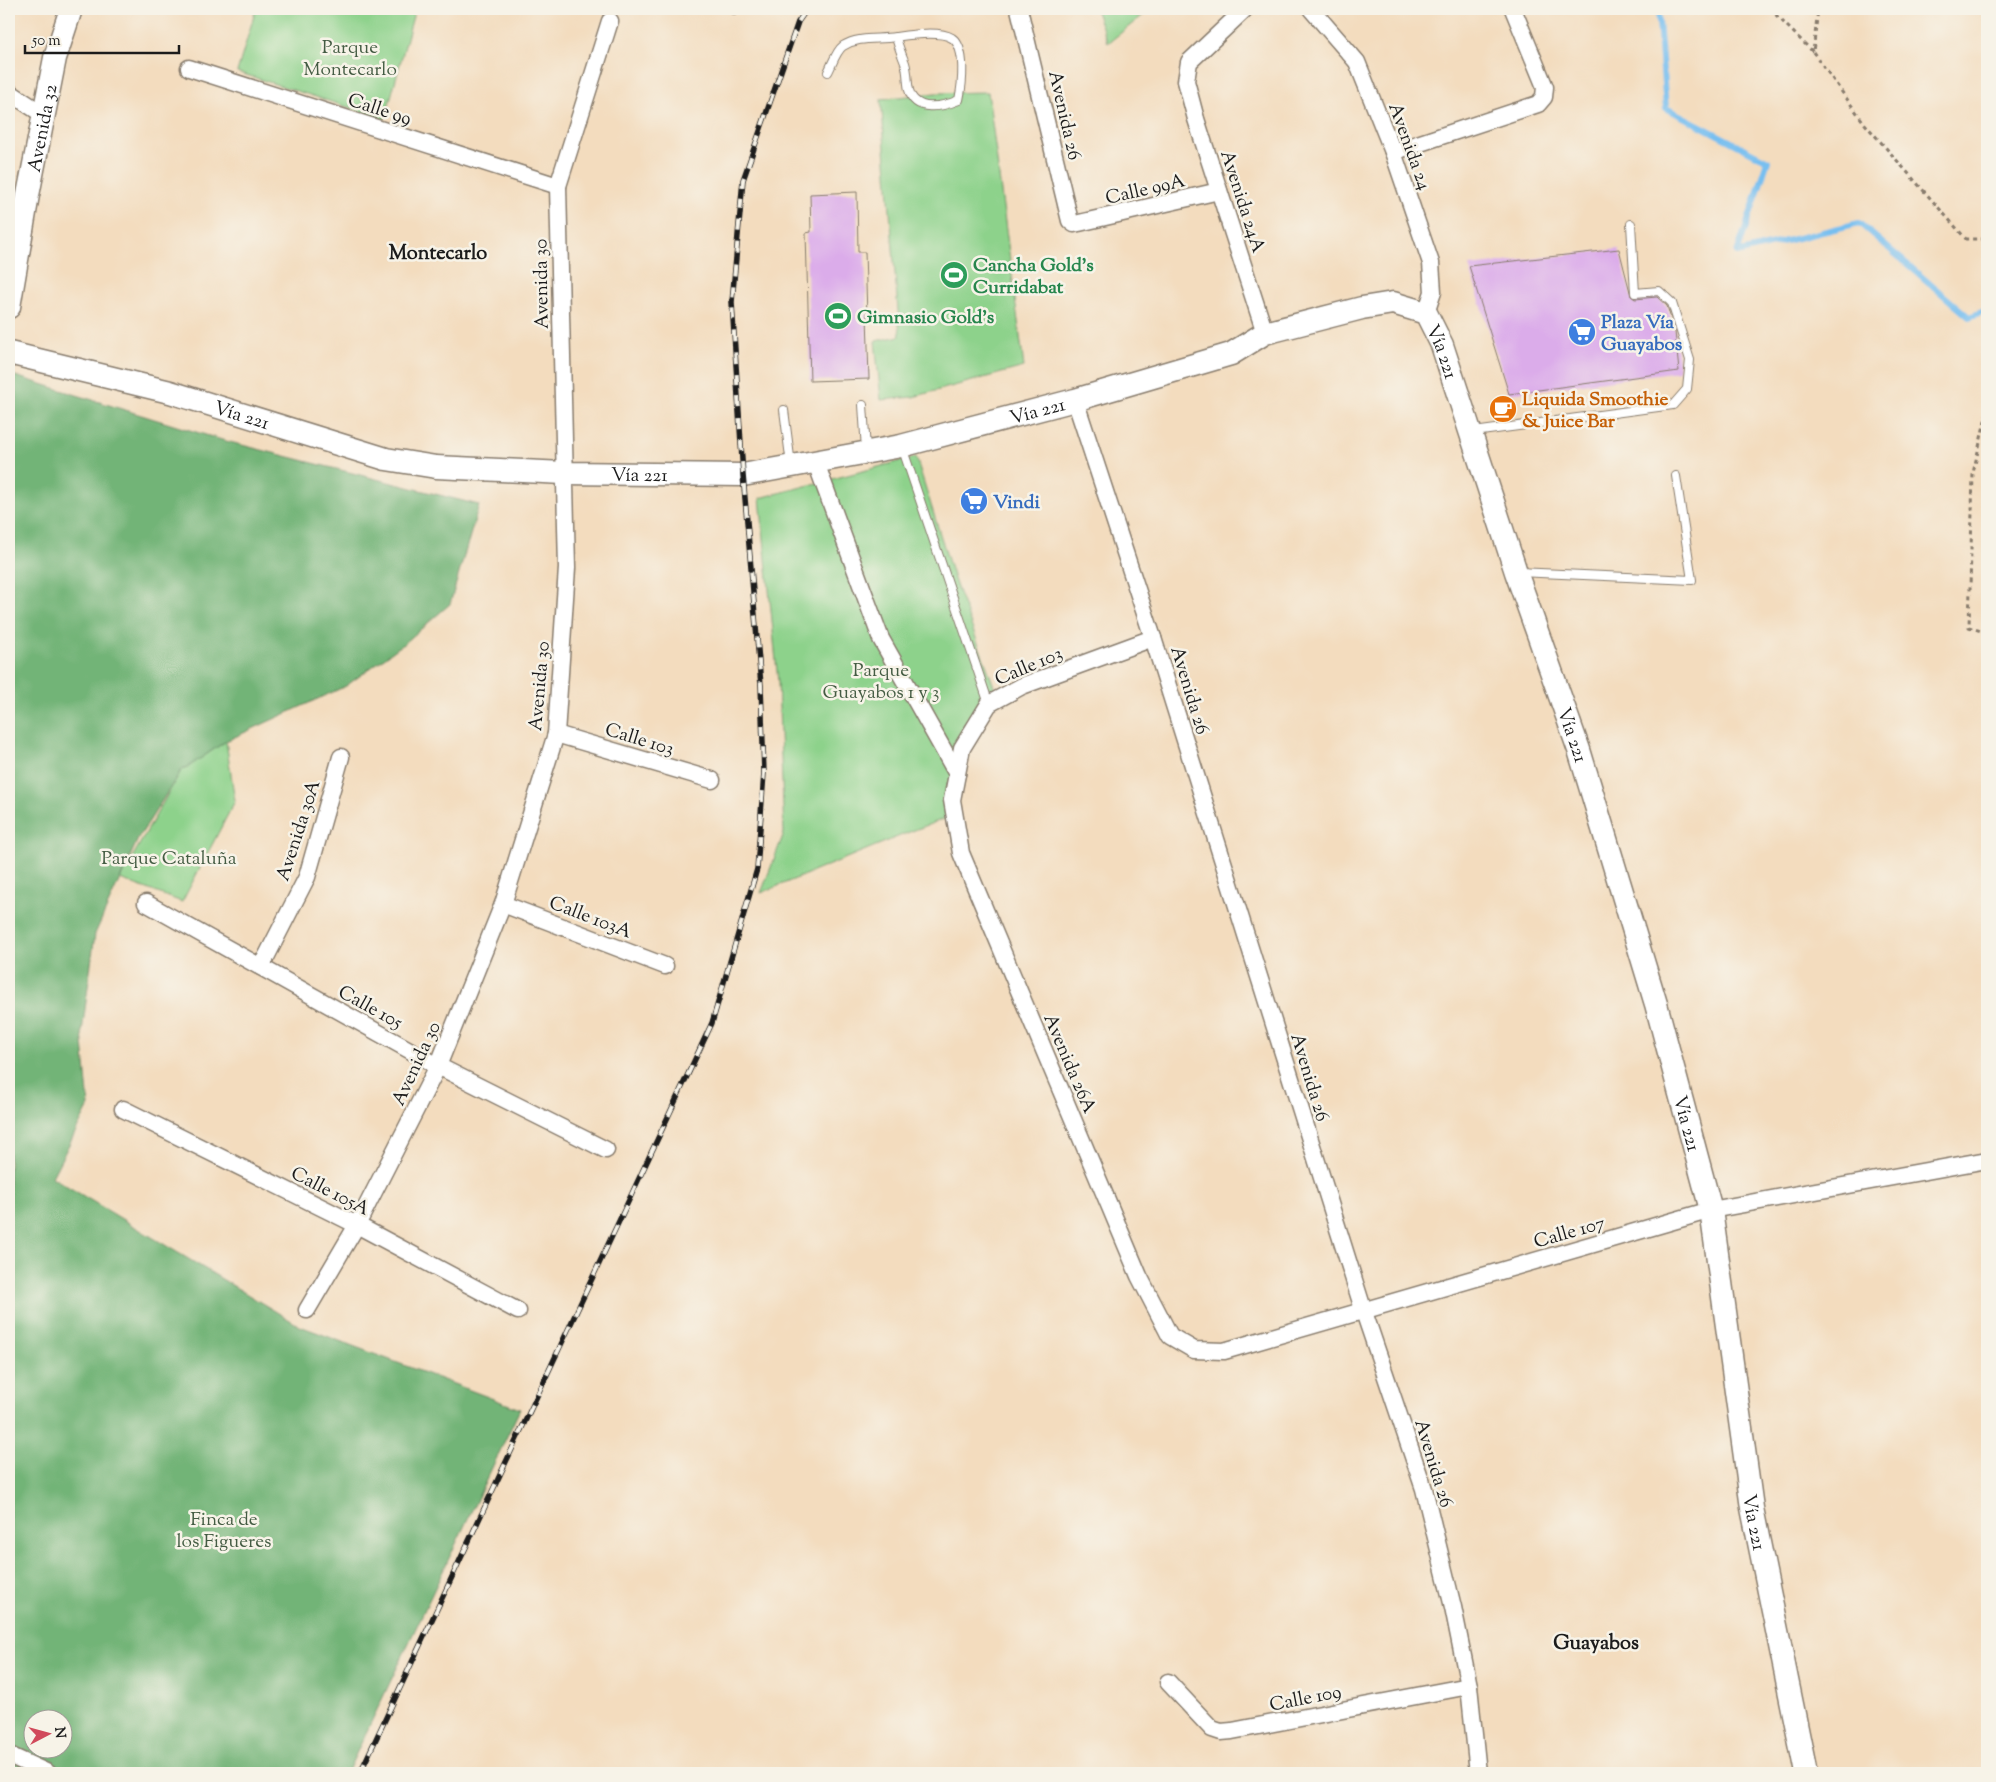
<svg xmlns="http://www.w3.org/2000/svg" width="1996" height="1782" font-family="'Sorts Mill Goudy',serif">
<rect width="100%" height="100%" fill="#f7f3e8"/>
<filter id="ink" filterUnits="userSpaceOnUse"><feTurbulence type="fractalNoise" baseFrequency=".02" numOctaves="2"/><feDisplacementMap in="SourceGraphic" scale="10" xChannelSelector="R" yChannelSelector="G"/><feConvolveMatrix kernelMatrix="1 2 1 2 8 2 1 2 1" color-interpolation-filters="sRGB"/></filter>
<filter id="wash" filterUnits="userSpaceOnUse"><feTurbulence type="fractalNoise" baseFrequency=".0096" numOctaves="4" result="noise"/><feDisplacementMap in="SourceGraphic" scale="20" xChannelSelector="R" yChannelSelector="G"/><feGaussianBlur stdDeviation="1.12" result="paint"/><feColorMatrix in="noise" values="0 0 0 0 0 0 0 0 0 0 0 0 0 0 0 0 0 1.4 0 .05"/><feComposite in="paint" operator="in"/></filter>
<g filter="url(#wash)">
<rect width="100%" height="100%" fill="#f3dcbe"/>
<g fill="#8dd28b" stroke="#547754">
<path d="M256,9H415L385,119L237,72Z"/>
<path d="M1095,9H1151L1108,43Z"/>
<path d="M988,92L1024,367L913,397L881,400L875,341L900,336L881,99L935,93Z"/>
<path d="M916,457L955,582L997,694L967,740L955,815L917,829L761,893L784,833L778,682L760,498Z"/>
<path d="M226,741L235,801L182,902L120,879L182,769L188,767Z"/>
</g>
<path fill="#72b477" stroke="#47684a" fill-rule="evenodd" d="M9,374L222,440L479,505L450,604L406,642L346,686L226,741L188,767L182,769L138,839L95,934L82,1032L89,1106L52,1177L300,1326L520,1409L347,1773H29L9,1764ZM32,1720H62V1750H32Z"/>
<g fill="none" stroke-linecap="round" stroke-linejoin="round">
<path stroke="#78bff0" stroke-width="6" d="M1658,9L1666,108L1768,161L1737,253L1859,223L1969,317L1987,310"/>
</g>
<g id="blocks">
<g fill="#dbacea">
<path d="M857,192L858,252H865L869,379L810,381L806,233L811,232L810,194Z"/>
<path d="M1619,249L1631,296L1635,299L1657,297L1667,306L1675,332L1679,371L1509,394L1469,266Z"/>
</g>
</g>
</g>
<g filter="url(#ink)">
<use href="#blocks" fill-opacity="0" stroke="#887c6d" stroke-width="1"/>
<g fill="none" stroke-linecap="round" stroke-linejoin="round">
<defs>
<g id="lane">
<path d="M734,10V9"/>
<path d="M828,72C832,65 836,51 843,46C859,36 878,40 895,37C909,35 939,30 952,38C967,48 962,86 959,100C942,107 915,113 909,90C907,82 908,72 905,63C902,55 898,46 896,37"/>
<path d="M863,405L866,450"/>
<path d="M784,410L791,465"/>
<path d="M1474,432L1673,405L1687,389L1690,360L1672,303L1659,291L1635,293L1631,224"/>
<path d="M902,447L989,704"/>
<path d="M1518,572L1692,580L1676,476"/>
</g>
<g id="street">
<path d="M1019,9L1070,221L1074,224L1079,223L1219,191"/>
<path d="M1245,9L1189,62L1186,81L1196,119L1265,333"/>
<path d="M1311,9L1357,62L1393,152L1431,263L1433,292L1426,313"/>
<path d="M189,68L558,186"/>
<path d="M9,92L44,115"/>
<path d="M1393,152L1538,104L1544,97L1545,87L1513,9"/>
<path d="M1075,400L1153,638L1364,1312L1424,1489L1453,1607L1469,1686L1478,1773"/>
<path d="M816,463L881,639L957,774"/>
<path d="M1153,638L1022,686L989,704L962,748L952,800L961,853L1139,1276L1170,1336L1194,1350L1224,1351L1711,1210L1987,1160"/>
<path d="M556,734L712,780"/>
<path d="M146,903L438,1066L606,1150"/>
<path d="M503,904L665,966"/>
<path d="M261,967L307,877L341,757"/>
<path d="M123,1109L357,1225L518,1311"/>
<path d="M307,1310L357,1225L438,1066L503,904L556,734L567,568L558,186L610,21"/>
<path d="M1168,1682L1212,1729L1221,1732L1232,1731L1469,1686"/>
<path d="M9,1755L48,1773"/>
</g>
<g id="secondary">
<path id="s1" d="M9,307L28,195L55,58L71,9"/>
<path id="s2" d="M9,353L170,392L386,459L436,467L564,473L743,475L901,446L1075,400L1231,354L1265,333L1362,308L1393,303L1426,313L1442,345L1516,572L1579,750L1656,1004L1711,1210L1752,1508L1806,1773"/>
</g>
</defs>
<use href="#lane" stroke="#887c6d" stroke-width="10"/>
<use href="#street" stroke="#887c6d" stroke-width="19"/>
<use href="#secondary" stroke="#887c6d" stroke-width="25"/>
<g stroke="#887c6d" stroke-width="3" stroke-dasharray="4 4" stroke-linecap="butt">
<path d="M1770,9L1813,52L1818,9"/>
<path d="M1813,52L1865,124L1966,239H1987"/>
<path d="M1987,412L1973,473L1969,627L1987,633"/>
</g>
<use href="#lane" stroke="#fff" stroke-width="8"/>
<use href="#street" stroke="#fff" stroke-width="16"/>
<use href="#secondary" stroke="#fff" stroke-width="22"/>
<defs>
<path id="rail" d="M360,1773L712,1023L757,869L764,773L761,685L743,475L732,302L743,180L798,22L807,9"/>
</defs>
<use href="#rail" stroke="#1c1c1c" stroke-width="5.5"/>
<use href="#rail" stroke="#f7f3e8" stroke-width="4" stroke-dasharray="11" stroke-linecap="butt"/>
</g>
</g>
<defs>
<symbol id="stadium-disc" viewBox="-11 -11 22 22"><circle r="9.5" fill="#2e9e5b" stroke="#f7f3e8"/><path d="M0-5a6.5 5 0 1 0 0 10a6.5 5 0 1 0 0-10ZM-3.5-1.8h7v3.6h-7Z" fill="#fff"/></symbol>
<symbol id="supermarket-disc" viewBox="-11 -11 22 22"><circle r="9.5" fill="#3f7fe0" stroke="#f7f3e8"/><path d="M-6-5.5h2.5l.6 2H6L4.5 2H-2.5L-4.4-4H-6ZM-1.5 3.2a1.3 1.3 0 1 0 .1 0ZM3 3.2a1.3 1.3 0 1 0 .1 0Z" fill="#fff"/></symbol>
<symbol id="cafe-disc" viewBox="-11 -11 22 22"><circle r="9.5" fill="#e8710a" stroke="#f7f3e8"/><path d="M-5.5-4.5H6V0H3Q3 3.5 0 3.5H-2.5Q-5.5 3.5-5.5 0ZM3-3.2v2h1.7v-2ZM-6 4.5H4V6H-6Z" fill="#fff"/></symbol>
</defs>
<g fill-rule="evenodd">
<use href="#stadium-disc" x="938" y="259" width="32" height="32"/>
<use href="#stadium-disc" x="822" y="300" width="32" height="32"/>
<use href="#supermarket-disc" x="1566" y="316" width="32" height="32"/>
<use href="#cafe-disc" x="1487" y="393" width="32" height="32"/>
<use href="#supermarket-disc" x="958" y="485" width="32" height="32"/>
</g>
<g text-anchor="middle" stroke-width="5" stroke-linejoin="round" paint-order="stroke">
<g font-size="19" fill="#445c43" stroke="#f7f3e8">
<text x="350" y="53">Parque<tspan x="350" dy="22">Montecarlo</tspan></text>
<text x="881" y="676">Parque<tspan x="881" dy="22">Guayabos 1 y 3</tspan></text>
<text x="169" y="864">Parque Cataluña</text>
<text x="224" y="1525">Finca de<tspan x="224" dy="22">los Figueres</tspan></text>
</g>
<g font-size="19" fill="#1c1c1c" stroke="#f7f3e8">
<text transform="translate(380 108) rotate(18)" y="7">Calle 99</text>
<text transform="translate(1066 115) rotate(77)" y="7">Avenida 26</text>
<text dy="7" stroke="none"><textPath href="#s1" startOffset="182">Avenida 32</textPath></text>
<text transform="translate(1411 146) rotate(70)" y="7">Avenida 24</text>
<text transform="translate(1145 188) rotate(-13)" y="7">Calle 99A</text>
<text transform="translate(1244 201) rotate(72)" y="7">Avenida 24A</text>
<text transform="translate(540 284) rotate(-91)" y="7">Avenida 30</text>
<text dy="7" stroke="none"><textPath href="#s2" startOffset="1501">Vía 221</textPath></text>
<text dy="7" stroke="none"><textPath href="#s2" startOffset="1051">Vía 221</textPath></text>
<text dy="7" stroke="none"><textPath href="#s2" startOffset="241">Vía 221</textPath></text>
<text dy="7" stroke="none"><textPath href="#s2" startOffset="646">Vía 221</textPath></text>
<text transform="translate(1028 665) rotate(-23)" y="7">Calle 103</text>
<text transform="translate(538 686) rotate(-85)" y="7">Avenida 30</text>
<text transform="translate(1191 690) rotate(73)" y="7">Avenida 26</text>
<text dy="7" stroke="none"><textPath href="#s2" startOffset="1906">Vía 221</textPath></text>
<text transform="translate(640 738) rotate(17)" y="7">Calle 103</text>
<text transform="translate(297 830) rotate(-72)" y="7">Avenida 30A</text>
<text transform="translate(591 916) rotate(21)" y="7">Calle 103A</text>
<text transform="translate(371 1006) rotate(29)" y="7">Calle 105</text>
<text transform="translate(415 1063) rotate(-65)" y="7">Avenida 30</text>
<text transform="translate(1071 1063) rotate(67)" y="7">Avenida 26A</text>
<text transform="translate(1311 1077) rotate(73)" y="7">Avenida 26</text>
<text dy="7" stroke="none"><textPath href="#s2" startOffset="2311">Vía 221</textPath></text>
<text transform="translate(331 1190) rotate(27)" y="7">Calle 105A</text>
<text transform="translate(1569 1231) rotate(-16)" y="7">Calle 107</text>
<text transform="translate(1435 1463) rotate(73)" y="7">Avenida 26</text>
<text dy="7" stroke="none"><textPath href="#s2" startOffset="2716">Vía 221</textPath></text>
<text transform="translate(1305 1697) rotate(-11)" y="7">Calle 109</text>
</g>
<g font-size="19" font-weight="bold" fill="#27864d" stroke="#f7f3e8" text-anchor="start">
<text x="973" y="271">Cancha Gold's<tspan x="973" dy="22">Curridabat</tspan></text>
<text x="857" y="323">Gimnasio Gold's</text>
</g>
<g font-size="19" font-weight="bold" fill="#366cbe" stroke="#f7f3e8" text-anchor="start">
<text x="1601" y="328">Plaza Vía<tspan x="1601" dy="22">Guayabos</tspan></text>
<text x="993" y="508">Vindi</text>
</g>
<g font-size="19" font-weight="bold" fill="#c56008" stroke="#f7f3e8" text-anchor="start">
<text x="1522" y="405">Liquida Smoothie<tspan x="1522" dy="22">&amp; Juice Bar</tspan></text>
</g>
<g font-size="20" font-weight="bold" fill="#1c1c1c" stroke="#f7f3e8">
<text x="438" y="259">Montecarlo</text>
<text x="1596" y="1649">Guayabos</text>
</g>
</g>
<rect width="1996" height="1782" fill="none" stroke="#f7f3e8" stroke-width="30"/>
<g transform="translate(48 1734) rotate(84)"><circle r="24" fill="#f7f3e8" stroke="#9f9d96"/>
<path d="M0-4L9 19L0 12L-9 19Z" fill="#d1495b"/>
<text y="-8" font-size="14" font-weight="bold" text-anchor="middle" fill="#1c1c1c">N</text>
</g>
<path d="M25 45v8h154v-8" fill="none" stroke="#1c1c1c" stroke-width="2.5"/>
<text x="32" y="45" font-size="15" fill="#1c1c1c" stroke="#f7f3e8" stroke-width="4" paint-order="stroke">50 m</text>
</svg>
